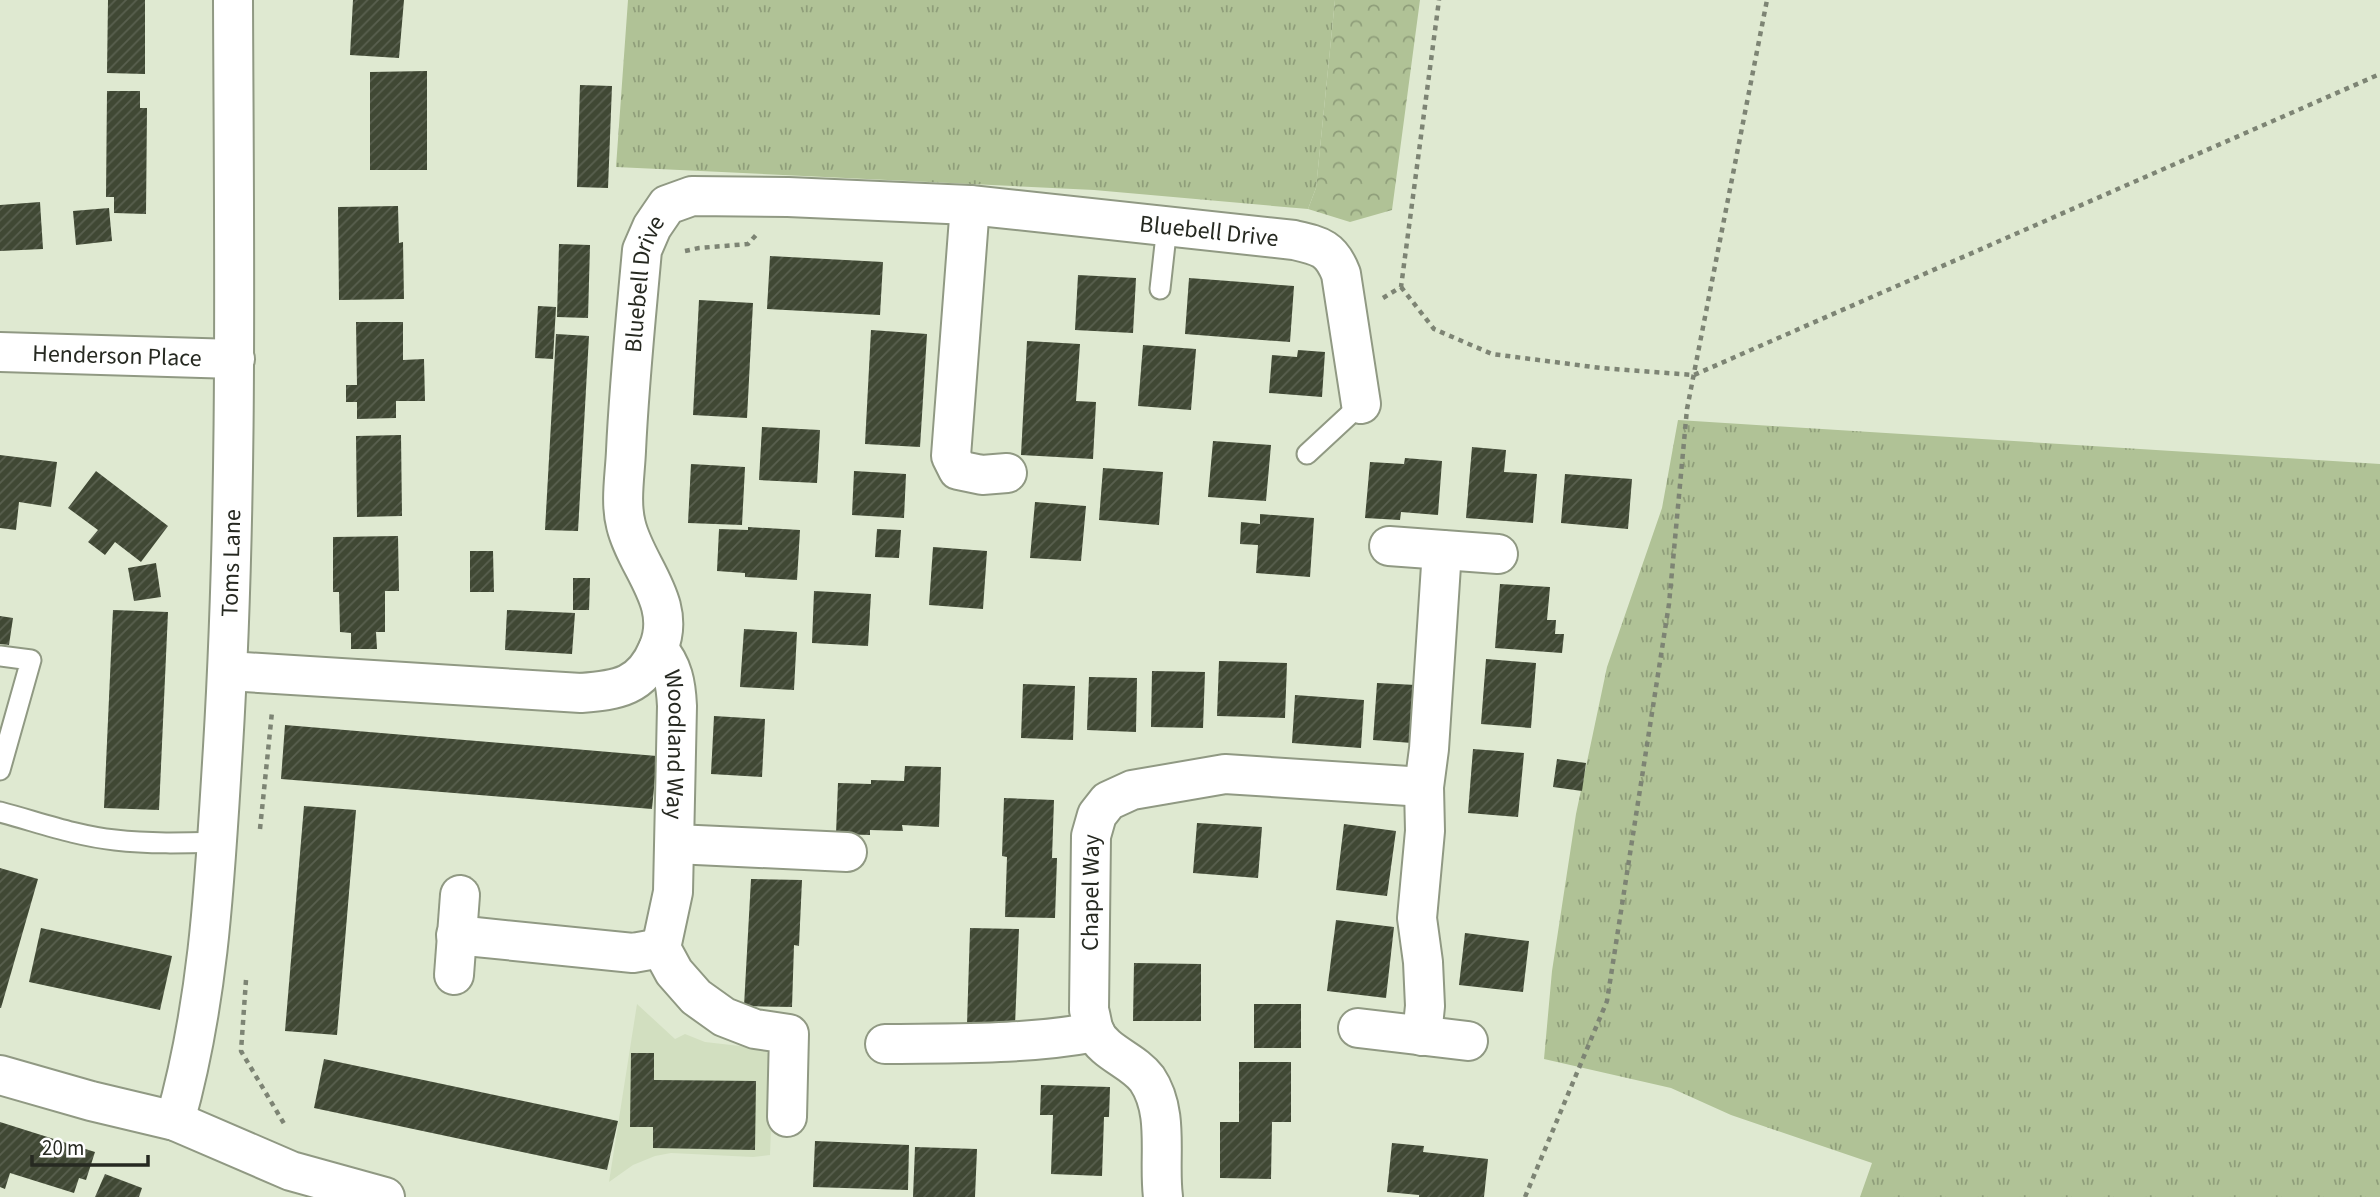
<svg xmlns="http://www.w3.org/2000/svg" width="2380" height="1197" font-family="'Source Sans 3',sans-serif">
<defs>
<pattern id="grass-tufts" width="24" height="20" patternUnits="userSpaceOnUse" patternTransform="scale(1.75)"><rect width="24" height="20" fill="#b0c296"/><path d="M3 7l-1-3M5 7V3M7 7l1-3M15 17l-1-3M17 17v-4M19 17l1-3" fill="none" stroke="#8f9e7a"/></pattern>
<pattern id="forest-crowns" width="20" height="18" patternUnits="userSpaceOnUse" patternTransform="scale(1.75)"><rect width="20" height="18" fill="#b0c296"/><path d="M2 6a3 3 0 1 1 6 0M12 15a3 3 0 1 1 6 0" fill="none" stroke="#8f9e7a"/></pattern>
<pattern id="building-hatch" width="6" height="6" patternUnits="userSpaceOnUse" patternTransform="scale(1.75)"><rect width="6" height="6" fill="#404834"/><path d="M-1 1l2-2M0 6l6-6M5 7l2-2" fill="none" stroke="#59604f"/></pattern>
</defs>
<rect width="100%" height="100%" fill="#dfe9d1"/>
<path fill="#d2dfc0" d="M637,1004L675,1039L685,1034L705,1042L774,1050L770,1155L753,1157L671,1153L655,1156L633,1165L609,1182Z"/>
<g fill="url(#grass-tufts)">
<path d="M628,0H1335L1316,188L1308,209L1094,190L616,167Z"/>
<path d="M1678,420L2380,464V1197H1860L1872,1163L1731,1115L1671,1088L1544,1059L1552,971L1576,814L1607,667L1662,508Z"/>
</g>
<path fill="url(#forest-crowns)" d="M1335,0H1420L1392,210L1350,222L1308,209L1316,188Z"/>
<g fill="url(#building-hatch)">
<path d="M108,0H145V74L107,73Z"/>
<path d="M353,0H404L399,58L350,55Z"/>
<path d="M427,71V170H370V72Z"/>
<path d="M580,85L612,86L608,188L577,187Z"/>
<path d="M107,91H140V108H147L146,214L114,213V197H106Z"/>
<path d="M40,202L43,249L0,251V205Z"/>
<path d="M398,206L399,243L403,242L404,299L339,300L338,207Z"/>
<path d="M109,208L112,241L76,245L73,211Z"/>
<path d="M559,244L590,245L588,318L557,317Z"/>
<path d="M770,256L883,262L880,315L767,309Z"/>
<path d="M1078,275L1136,278L1133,333L1075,330Z"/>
<path d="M1189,278L1294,286L1290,342L1185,334Z"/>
<path d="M699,300L753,303L747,418L693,415Z"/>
<path d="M538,306L556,307L553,359L535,358Z"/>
<path d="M356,322H403V360L424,359L425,401H396V418L357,419V402H346V385H357Z"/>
<path d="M871,330L927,334L920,447L865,444Z"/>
<path d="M556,334L589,336L578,531L545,530Z"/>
<path d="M1027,341L1080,344L1076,401L1096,402L1093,459L1021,455Z"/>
<path d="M1143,345L1196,349L1191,410L1138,406Z"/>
<path d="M1298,350L1325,352L1322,397L1269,393L1272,355L1297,357Z"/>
<path d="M762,427L820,430L817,483L759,480Z"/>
<path d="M401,435L402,516L357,517L356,436Z"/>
<path d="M1213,441L1271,445L1266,501L1208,497Z"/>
<path d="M1472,447L1506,450L1504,472L1537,474L1533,523L1466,518Z"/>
<path d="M0,455L57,462L51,507L19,502L16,530L0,528Z"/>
<path d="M1405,458L1442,461L1438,515L1401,512L1400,520L1365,518L1370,462L1404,464Z"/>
<path d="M691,464L745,467L742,525L688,523Z"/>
<path d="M1103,468L1163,472L1159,525L1099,520Z"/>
<path d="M96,471L168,526L141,562L115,542L105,555L88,542L98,530L68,508Z"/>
<path d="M854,471L906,474L904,518L852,515Z"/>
<path d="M1565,474L1632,479L1628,529L1561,523Z"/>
<path d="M1035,502L1086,506L1081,561L1030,558Z"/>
<path d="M1260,514L1314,518L1310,577L1256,573L1258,545L1240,544L1241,522L1260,524Z"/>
<path d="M748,527L800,530L797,580L745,577V573L717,571L719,529L748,530Z"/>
<path d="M877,529L901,530L899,558L875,557Z"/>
<path d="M398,536L399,591H385V632H376L377,649H351V633L340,632L339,592H333V537Z"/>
<path d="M933,547L987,551L983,609L929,605Z"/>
<path d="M470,551H493L494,592H470Z"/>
<path d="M156,563L161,597L134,601L128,568Z"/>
<path d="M573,578H590L589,610H573Z"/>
<path d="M1500,584L1550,587L1547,620H1556L1555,634H1564L1562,653L1495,648Z"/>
<path d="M814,591L871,594L868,646L812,643Z"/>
<path d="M113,610L168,612L159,810L104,808Z"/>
<path d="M507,610L575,613L572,654L505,650Z"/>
<path d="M0,616L13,618L9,645L0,644Z"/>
<path d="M744,629L797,632L794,690L740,687Z"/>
<path d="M1486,659L1536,663L1531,728L1481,724Z"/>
<path d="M1219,661L1287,663L1285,718L1217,716Z"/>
<path d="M1152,671L1205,672L1203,728L1151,727Z"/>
<path d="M1089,677L1137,678L1136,732L1087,730Z"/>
<path d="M1377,683L1416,685L1412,743L1373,740Z"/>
<path d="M1023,684L1075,686L1073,740L1021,738Z"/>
<path d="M1295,695L1364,700L1361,748L1292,743Z"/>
<path d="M714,716L765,719L762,777L711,774Z"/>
<path d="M285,725L657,756L652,809L281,779Z"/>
<path d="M1473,749L1524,753L1518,817L1468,813Z"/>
<path d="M1557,759L1586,763L1582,791L1553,787Z"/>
<path d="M905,766L941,767L939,827L902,825L903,831L870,830V835L836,834L838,783L871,784V780L904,781Z"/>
<path d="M1004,798L1054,800L1052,858H1057L1055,918L1005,917L1007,857L1002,856Z"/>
<path d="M304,806L356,810L337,1035L285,1031Z"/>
<path d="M1197,823L1262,827L1258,878L1193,873Z"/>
<path d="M1344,824L1396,831L1387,896L1336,890Z"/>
<path d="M0,868L38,879L1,1008H0Z"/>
<path d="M751,879L802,880L799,946L794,945L792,1007L744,1006Z"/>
<path d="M1336,920L1394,927L1386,998L1327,991Z"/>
<path d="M41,928L172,956L160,1010L29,982Z"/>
<path d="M970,928L1019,929L1015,1025L967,1024Z"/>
<path d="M1465,933L1529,941L1523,992L1459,985Z"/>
<path d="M1134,963L1201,964V1021H1133Z"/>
<rect x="1254" y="1004" width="47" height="44"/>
<path d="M631,1053H654V1080L756,1081L755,1150L653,1148V1127H630Z"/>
<path d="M324,1059L618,1121L607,1170L314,1108Z"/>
<path d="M1239,1062H1291V1122H1272L1271,1179L1220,1178V1122H1239Z"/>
<path d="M1041,1085L1110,1087L1109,1117H1104L1102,1176L1051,1174L1053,1115H1040Z"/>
<path d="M0,1122L95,1152L86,1180L79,1178L74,1193L10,1173L5,1189L0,1187Z"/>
<path d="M815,1141L909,1145L908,1190L813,1187Z"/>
<path d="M1392,1143L1424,1146L1423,1152L1488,1159L1484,1197H1419V1195L1387,1192Z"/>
<path d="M915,1147L977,1149L975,1197H913Z"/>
<path d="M105,1174L142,1188L139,1197H95Z"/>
</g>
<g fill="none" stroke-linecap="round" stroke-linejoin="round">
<defs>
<g id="service">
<path d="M1160,289L1167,226"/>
<path d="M1307,454L1361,404"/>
<path d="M0,656L31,660L0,770"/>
<path d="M0,812C38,822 76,836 115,840C149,844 183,843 217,842"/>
</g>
<g id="minor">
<path d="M970,205L951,456L958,470L982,475L1007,473"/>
<path id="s1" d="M0,352L235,359"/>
<path d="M1389,546L1498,554"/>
<path id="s2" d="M658,649C673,666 676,684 677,706L673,892L661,948L674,972L696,997L724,1017L755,1029L789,1034L787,1117"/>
<path id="s3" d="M228,671L581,693C618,690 642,687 658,649C678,603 636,567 626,525C620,502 625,475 626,451C629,384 636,317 642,250L652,227L667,205L692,196L788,197L970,205L1294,240C1320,246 1331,248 1341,274L1361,404"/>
<path d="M675,844L847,852"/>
<path d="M456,935L633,953L661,948"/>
<path d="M454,975L460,895"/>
<path d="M1358,1028L1468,1041"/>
<path d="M1422,1036L1425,1006L1423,962L1417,918L1425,831L1424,787L1429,749L1442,550"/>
<path d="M885,1044C955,1043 1025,1045 1095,1032"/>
<path id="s4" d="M175,1121C210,997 215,875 223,747C238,498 234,249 233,0"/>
<path id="s5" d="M1163,1197C1158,1158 1170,1113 1147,1079C1133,1060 1104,1053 1094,1031C1092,1025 1091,1016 1089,1010L1091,836L1097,815L1108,801L1132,790L1225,774L1424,787"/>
</g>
<path id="tertiary" d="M0,1075L91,1101L175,1121L291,1171L385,1197"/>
</defs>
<use href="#service" stroke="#909983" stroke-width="23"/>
<use href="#minor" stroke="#909983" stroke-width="42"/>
<use href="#tertiary" stroke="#909983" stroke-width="42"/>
<g stroke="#7d8474" stroke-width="4.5" stroke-dasharray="5 5" stroke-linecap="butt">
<path d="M685,251L699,248L748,244L756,235"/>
<path d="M1401,287L1434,329L1492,354L1601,368L1694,375L2380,74"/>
<path d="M1383,298L1401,287L1439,0"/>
<path d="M260,829L272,712"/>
<path d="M246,980L241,1051L286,1127"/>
<path d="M1525,1197L1607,1001L1669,604L1687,409L1767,0"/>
</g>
<use href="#service" stroke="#fff" stroke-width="19"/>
<use href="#minor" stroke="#fff" stroke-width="38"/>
<use href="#tertiary" stroke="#fff" stroke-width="38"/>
</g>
<g text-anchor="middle" stroke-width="7" stroke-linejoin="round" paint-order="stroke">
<g font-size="24" fill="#262921" stroke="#fff">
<text dy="8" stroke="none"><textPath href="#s3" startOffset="1454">Bluebell Drive</textPath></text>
<text dy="8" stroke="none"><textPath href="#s3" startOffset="824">Bluebell Drive</textPath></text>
<text dy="8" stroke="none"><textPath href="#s1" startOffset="117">Henderson Place</textPath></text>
<text dy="8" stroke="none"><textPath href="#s4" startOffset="562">Toms Lane</textPath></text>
<text dy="8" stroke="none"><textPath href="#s2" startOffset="100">Woodland Way</textPath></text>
<text dy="8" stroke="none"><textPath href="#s5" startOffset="332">Chapel Way</textPath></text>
</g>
</g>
<path d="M32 1155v10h116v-10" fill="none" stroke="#262921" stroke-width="3.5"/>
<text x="42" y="1155" font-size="21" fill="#262921" stroke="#ffffff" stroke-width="5" paint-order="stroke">20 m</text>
</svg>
